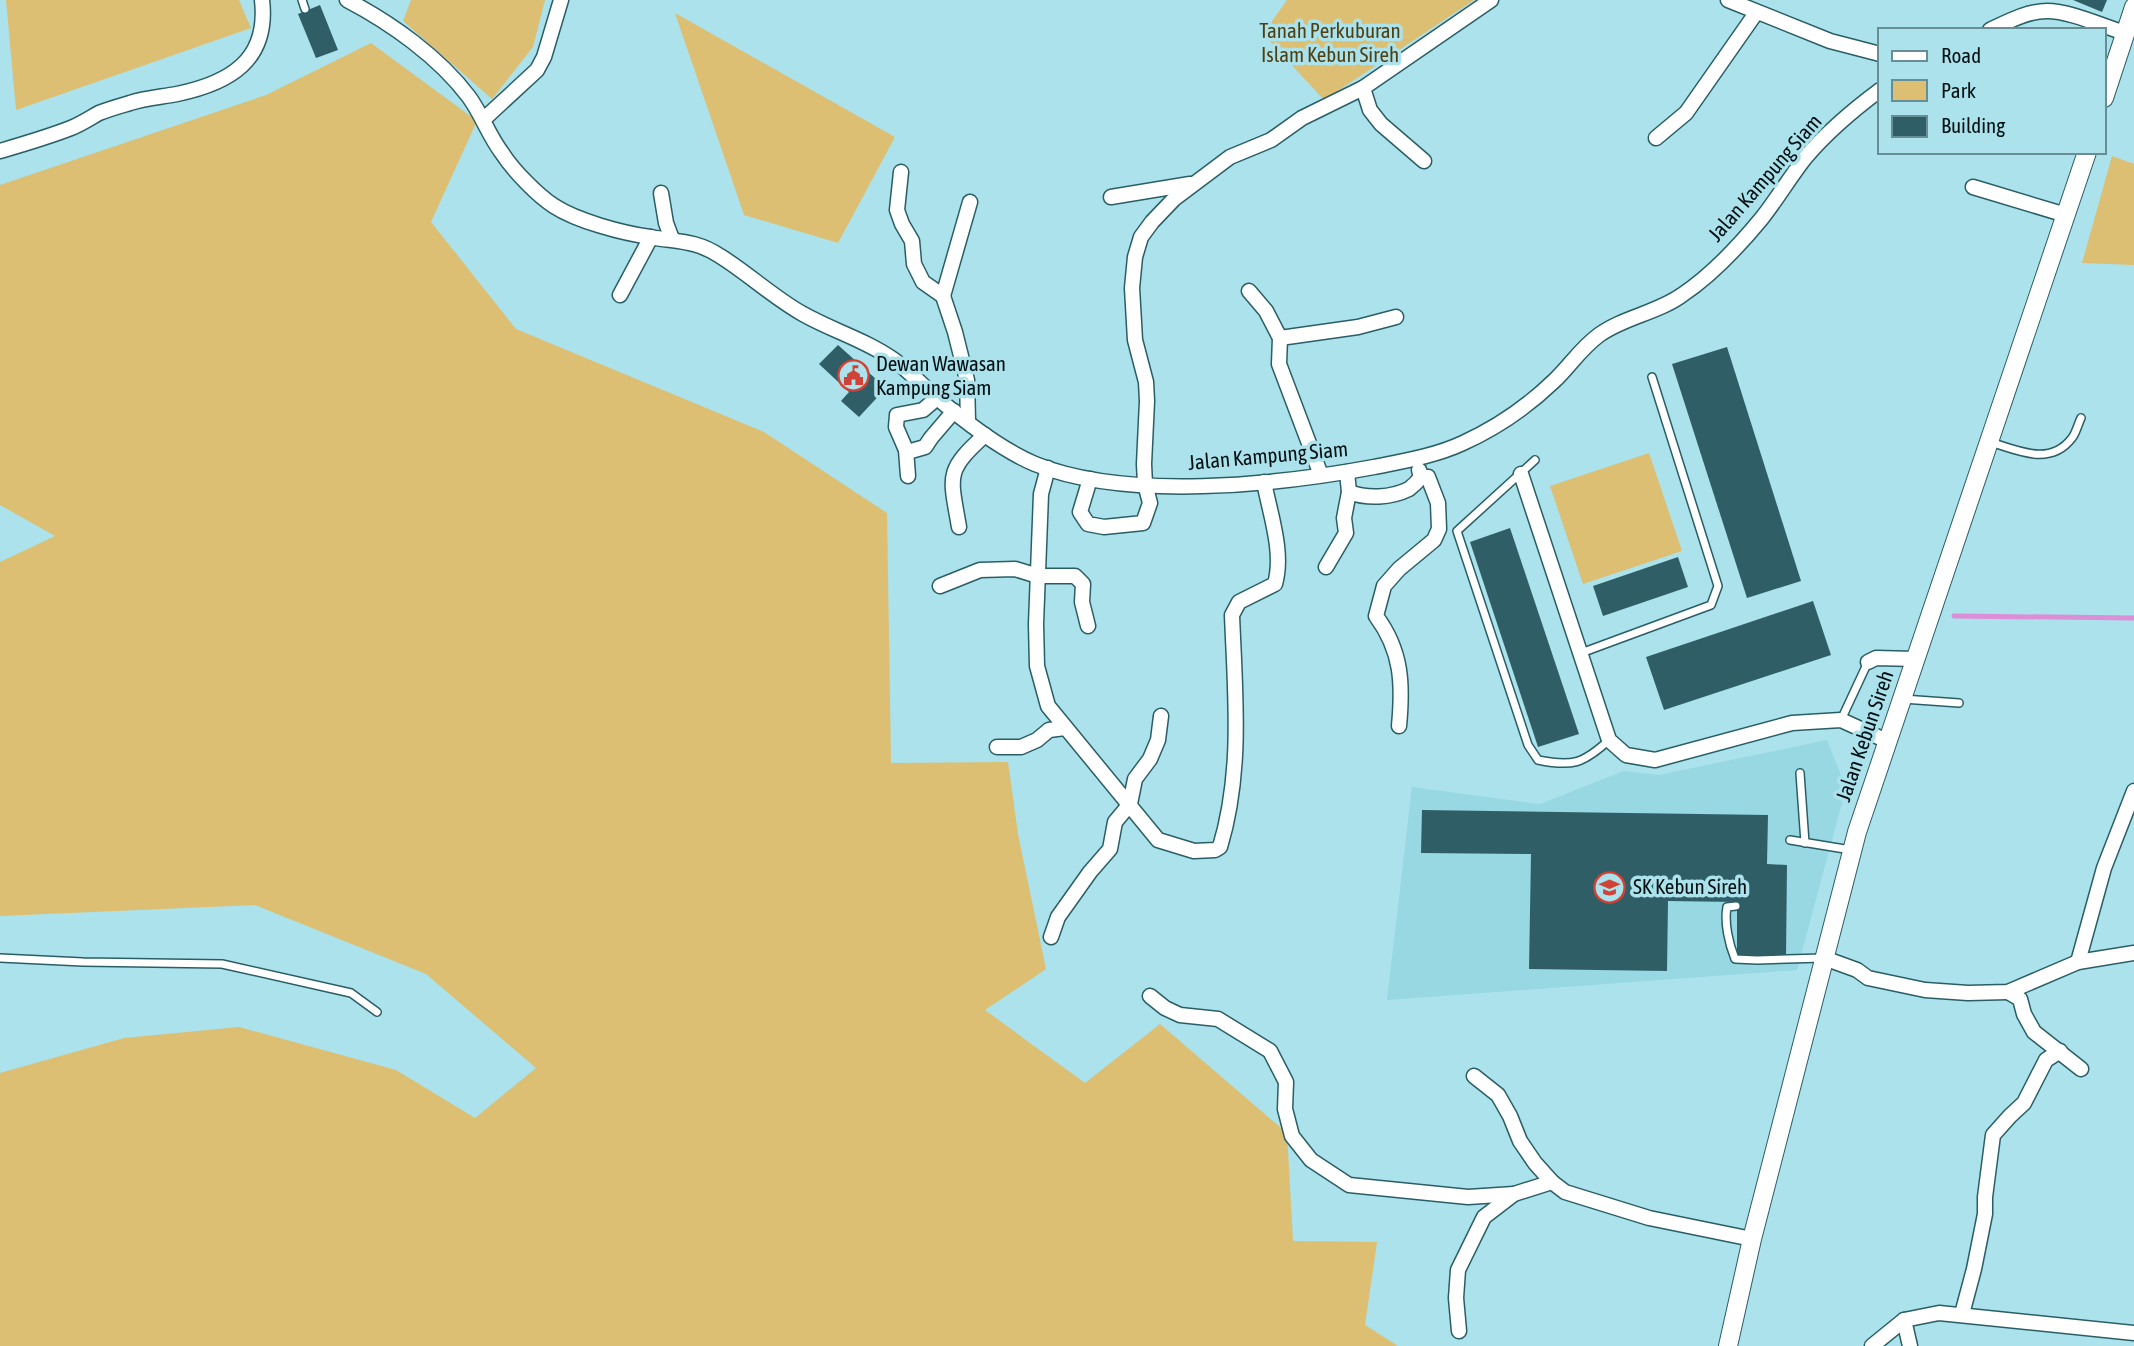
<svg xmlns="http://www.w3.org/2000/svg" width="2134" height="1346" font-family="'Asap Condensed',sans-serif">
<rect width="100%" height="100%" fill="#abe2eb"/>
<path fill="#97d8e3" d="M1827,740L1846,788L1797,970L1387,1000L1412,787L1540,804L1624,771L1659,775Z"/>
<g fill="#dcbf73">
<path d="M6,0H239L251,28L16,110Z"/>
<path d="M411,0H545L533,47L492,99L403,21Z"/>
<path d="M1287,0H1474L1324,100L1263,34Z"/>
<path d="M675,13L895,137L838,243L744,215Z"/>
<path d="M371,43L477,121L431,222L516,329L764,432L887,513L891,763L1008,762L1018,834L1046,969L985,1010L1085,1083L1160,1024L1287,1133L1293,1241L1377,1242L1365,1325L1398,1346H0V1073L124,1038L239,1027L396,1070L475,1118L536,1068L426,974L255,905L0,916V562L55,536L0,505V185L266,95Z"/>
<path d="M2112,156L2134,164V265L2082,263Z"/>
<path d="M1649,453L1682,551L1583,584L1550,486Z"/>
</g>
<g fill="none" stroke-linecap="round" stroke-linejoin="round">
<path stroke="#dc8fd7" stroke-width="5" d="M1954,616L2134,618"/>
</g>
<g fill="#2f5e66">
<path d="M2073,0H2107L2102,12Z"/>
<path d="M320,5L338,50L316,58L298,14Z"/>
<path d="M838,345L886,388L859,417L841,401L849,392L819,364Z"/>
<path d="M1727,347L1801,581L1747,598L1672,364Z"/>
<path d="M1510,528L1579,734L1538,747L1470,542Z"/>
<path d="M1678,557L1688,587L1603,616L1593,586Z"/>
<path d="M1813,601L1831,655L1664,710L1646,657Z"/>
<path d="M1422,810L1768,815L1767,864L1787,865L1786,956L1737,955V902L1668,901L1667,971L1529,969L1531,854L1421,853Z"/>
</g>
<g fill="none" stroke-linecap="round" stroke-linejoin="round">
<defs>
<g id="service">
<path d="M302,0L305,9"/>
<path d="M1990,442C2017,450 2050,467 2072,438C2076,433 2078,424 2081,418"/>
<path d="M1535,460L1457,531L1528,745L1538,760C1572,767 1583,764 1609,740"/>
<path d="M1581,653L1711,605L1718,586L1652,377"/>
<path d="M1903,699L1959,703"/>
<path d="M1841,720L1868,662"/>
<path d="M1800,773L1805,843"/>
<path d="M1790,840L1851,850"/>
<path d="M1736,906L1727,907C1724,923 1729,944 1735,959L1757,960L1823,958"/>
<path d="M0,958L83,962L222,964L351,993L377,1012"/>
</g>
<g id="minor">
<path d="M347,0C391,23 439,57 469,97C482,115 489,136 502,153C513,170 537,195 554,206C577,221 622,233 650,237C677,242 696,240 720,256C749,274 774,298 803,314C833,331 866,340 894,360C909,371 922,385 936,397C963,420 1002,450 1035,464C1127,501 1277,485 1374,467C1404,461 1435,456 1463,443C1496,428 1528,406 1554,381C1570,366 1580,349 1599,335C1624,317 1657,313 1682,295C1712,275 1739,246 1762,218C1777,199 1790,177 1805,158C1827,132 1853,110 1880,90"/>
<path d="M1728,0L1830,41L1880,54"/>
<path d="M1990,30C2007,22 2027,11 2047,11C2070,11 2102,26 2125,33"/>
<path d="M1363,88L1370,110L1381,124L1424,161"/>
<path d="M484,119L537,70L544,57L561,0"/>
<path d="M1656,138L1686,113L1756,13"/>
<path d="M0,151C24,144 48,137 71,128C81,124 90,118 99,113C109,109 120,106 130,103C145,98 161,97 177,94C230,83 269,60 262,0"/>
<path d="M901,172L897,210L902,224L912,241L914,264L923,282L943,296L955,332L967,380L968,421"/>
<path d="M1973,187L2066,215"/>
<path d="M661,193L666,223L672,239"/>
<path d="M1111,197L1190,184"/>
<path d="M1249,291L1266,311L1280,338L1279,364L1321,475"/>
<path d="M620,295L651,237"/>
<path d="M943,296L970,202"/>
<path d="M1280,338L1358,327L1396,317"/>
<path d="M906,450L911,451L925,447L931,438L954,411"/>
<path d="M1048,468L1041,494L1036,624L1037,666L1048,706L1158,840L1194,851L1215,850L1220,847C1243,771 1235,693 1232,615L1239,602L1275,584C1284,552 1270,514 1264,482"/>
<path d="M1521,474L1609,740L1626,755L1655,760L1792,723L1841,720L1887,741"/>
<path d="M908,476L906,450L896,427L897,415L923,410L937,398"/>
<path d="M1090,479L1080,512L1088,524L1104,527L1143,523L1150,503L1145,484L1144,464L1147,401L1146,382L1135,340L1132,288L1135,257L1141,237L1152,222L1174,199L1230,157L1271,140L1302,118L1363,88L1491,0"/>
<path d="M1349,492C1367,499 1391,498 1409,489C1413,486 1418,481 1421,477L1419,470"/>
<path d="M959,527C950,475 945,471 985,435"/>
<path d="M1326,567L1346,533L1344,518L1349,492L1347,472"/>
<path d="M940,586L980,570L1015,569L1038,576H1075L1083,584L1082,602L1088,626"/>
<path d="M1868,662L1876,658L1915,659"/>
<path d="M1399,726C1403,684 1402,651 1376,616L1384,586L1399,569L1434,540L1439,529L1438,503L1428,477H1421"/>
<path d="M997,747H1021L1037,740L1049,730L1065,728"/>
<path d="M1051,937L1058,917L1090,872L1110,849L1115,822L1130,804L1135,779L1150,759L1158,740L1161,716"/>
<path d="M1824,958L1857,970L1868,978L1925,990L1968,993L2008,992L2078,962L2134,953"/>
<path d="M2078,962L2104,868L2134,791"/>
<path d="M2008,992L2020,999L2024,1014L2034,1032L2081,1069"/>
<path d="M1150,996L1165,1008L1180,1015L1218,1019L1270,1051L1286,1082L1285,1109L1292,1136L1311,1160L1349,1185L1468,1197L1514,1194"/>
<path d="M1474,1076L1498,1095L1510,1116L1520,1141L1535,1163L1552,1182L1565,1192L1649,1218L1752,1239"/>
<path d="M1962,1314L1974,1269L1985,1214V1197L1993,1135L2010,1116L2024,1103L2046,1060L2060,1051"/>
<path d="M1904,1320L1910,1346"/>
<path d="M1459,1331L1456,1298L1458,1270L1484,1217L1514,1194L1552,1182"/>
<path d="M1872,1346L1904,1320L1939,1313L2134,1333"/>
</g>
<g id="tertiary">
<path d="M2104,98L2134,7"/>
<path d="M1728,1346L1752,1239L1857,832L2087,152"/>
</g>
</defs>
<use href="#service" stroke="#2a5e66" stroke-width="10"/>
<use href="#minor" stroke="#2a5e66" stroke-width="17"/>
<use href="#tertiary" stroke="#2a5e66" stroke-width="20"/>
<use href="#service" stroke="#fff" stroke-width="7"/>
<use href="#minor" stroke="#fff" stroke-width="14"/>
<use href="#tertiary" stroke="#fff" stroke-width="18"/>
</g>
<defs>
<symbol id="civic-ring" viewBox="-11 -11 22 22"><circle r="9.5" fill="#abe2eb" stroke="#cf4235" stroke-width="1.5"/><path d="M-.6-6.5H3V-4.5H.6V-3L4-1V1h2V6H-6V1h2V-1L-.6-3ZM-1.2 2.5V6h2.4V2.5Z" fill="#cf4235"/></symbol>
<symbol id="school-ring" viewBox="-11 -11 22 22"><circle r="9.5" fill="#abe2eb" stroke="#cf4235" stroke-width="1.5"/><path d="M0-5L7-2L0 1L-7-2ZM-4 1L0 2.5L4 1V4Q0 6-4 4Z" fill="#cf4235"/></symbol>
</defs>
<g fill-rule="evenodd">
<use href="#civic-ring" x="836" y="358" width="35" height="35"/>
<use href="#school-ring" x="1592" y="870" width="35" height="35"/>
</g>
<g text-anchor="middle" stroke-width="7" stroke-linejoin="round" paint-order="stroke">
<g font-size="21" fill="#4f4013" stroke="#abe2eb">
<text x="1330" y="38">Tanah Perkuburan<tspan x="1330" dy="24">Islam Kebun Sireh</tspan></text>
</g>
<g font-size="21" fill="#000f12" stroke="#abe2eb">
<text transform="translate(1765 178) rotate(-49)" y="7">Jalan Kampung Siam</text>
<text transform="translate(1268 456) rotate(-5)" y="7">Jalan Kampung Siam</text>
<text transform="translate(1865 736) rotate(-71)" y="7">Jalan Kebun Sireh</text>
</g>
<g font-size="21" fill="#000f12" stroke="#abe2eb" text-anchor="start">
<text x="876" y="371">Dewan Wawasan<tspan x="876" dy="24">Kampung Siam</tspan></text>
<text x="1633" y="894">SK Kebun Sireh</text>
</g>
</g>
<rect x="1878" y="28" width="228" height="126" fill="#abe2eb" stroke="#678e94" stroke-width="2"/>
<rect x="1892" y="51" width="35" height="10" fill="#ffffff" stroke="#678e94" stroke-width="2"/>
<text x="1941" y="63" font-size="21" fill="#000f12">Road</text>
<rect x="1892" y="80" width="35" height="21" fill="#dcbf73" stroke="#678e94" stroke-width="2"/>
<text x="1941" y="98" font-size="21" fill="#000f12">Park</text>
<rect x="1892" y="116" width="35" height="21" fill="#2f5e66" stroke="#678e94" stroke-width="2"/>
<text x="1941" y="133" font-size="21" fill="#000f12">Building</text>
</svg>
